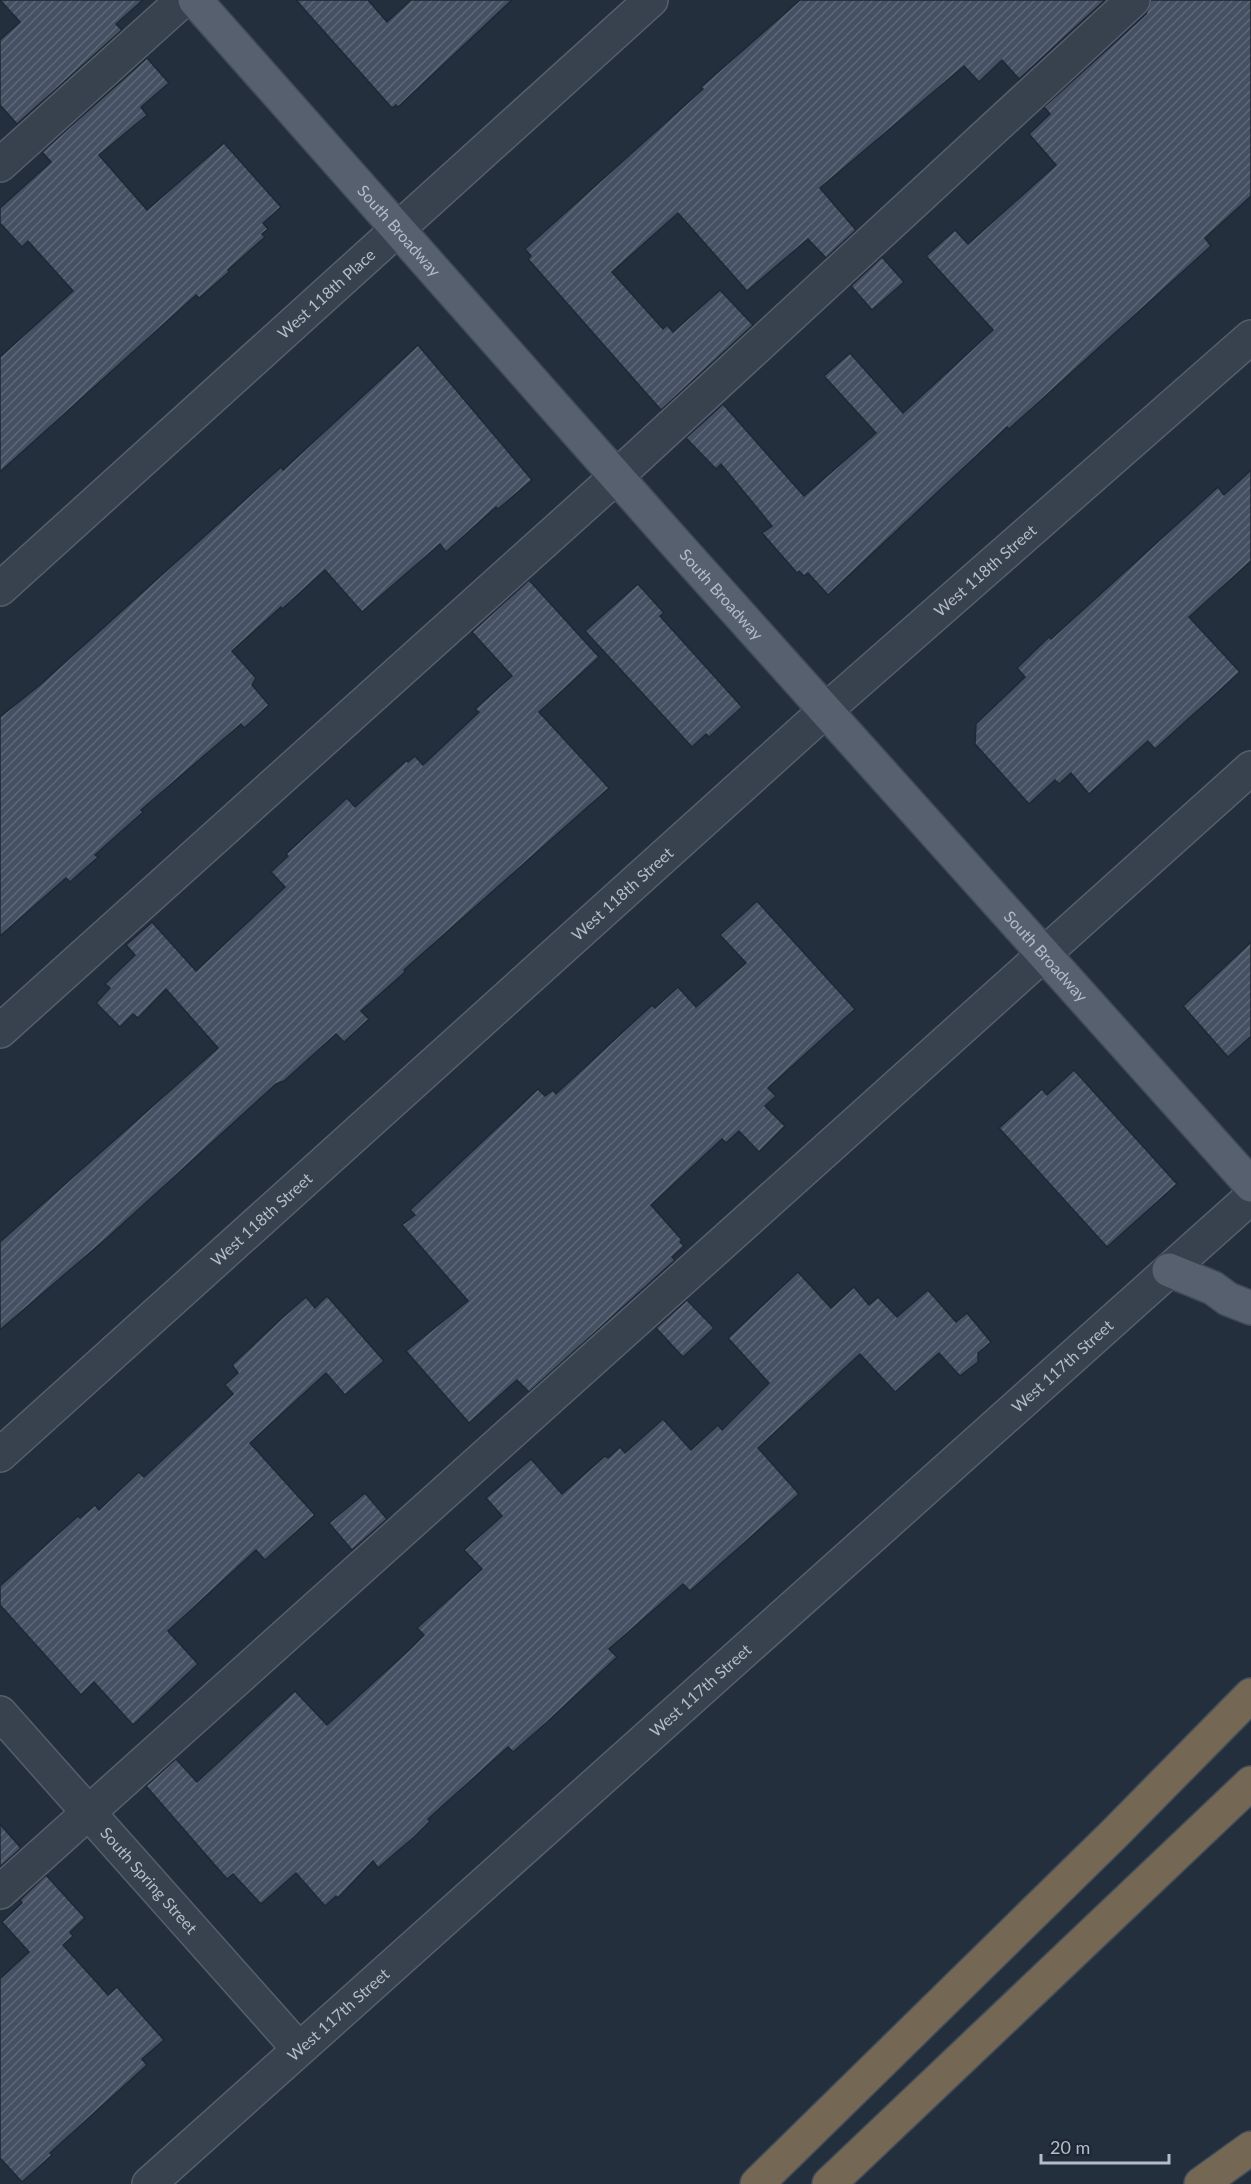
<svg xmlns="http://www.w3.org/2000/svg" width="1251" height="2184" font-family="Lato,sans-serif">
<defs>
<pattern id="building-hatch" width="6" height="6" patternUnits="userSpaceOnUse" patternTransform="scale(1.5)"><rect width="6" height="6" fill="#455162"/><path d="M-1 1l2-2M0 6l6-6M5 7l2-2" fill="none" stroke="#5d6877"/></pattern>
</defs>
<rect width="100%" height="100%" fill="#242f3e"/>
<g fill="url(#building-hatch)" stroke="#1f2835" stroke-width="1.5">
<path d="M0,0H143L116,24L122,30L17,124L0,105V40L20,22Z"/>
<path d="M296,0H368L387,22L411,0H512L398,107L396,105L392,108Z"/>
<path d="M800,0H1105L1019,79L1002,60L979,82L964,66L820,188L856,230L826,258L808,239L747,291L678,213L612,272L663,329L667,325L673,332L720,290L753,325L661,410L528,259L531,256L525,249L703,89L701,87Z"/>
<path d="M1151,0H1251V196L1205,238L1211,246L1009,429L1007,427L828,595L808,573L804,576L799,571L797,573L762,533L772,526L721,464L716,469L686,438L723,404L804,496L876,433L824,376L850,353L903,413L993,330L926,256L955,230L968,244L1056,165L1029,134L1050,114L1044,107L1146,14Z"/>
<path d="M147,58L169,83L141,107L147,115L99,155L147,210L224,143L281,207L263,223L268,229L262,234L265,237L228,270L229,272L199,298L196,295L0,472V357L73,291L28,241L22,247L0,223V208L51,162L42,152Z"/>
<path d="M882,257L904,282L872,310L851,286Z"/>
<path d="M418,345L532,480L498,509L496,507L446,552L440,544L362,612L325,570L282,609L281,607L232,651L256,678L252,685L269,705L244,728L241,724L141,810L143,812L95,855L98,857L70,882L66,878L0,936V717L40,685L281,467L283,470Z"/>
<path d="M1251,470V561L1189,617L1240,672L1155,749L1148,741L1089,794L1071,773L1059,784L1055,780L1029,804L975,744L976,724L1025,677L1017,668L1049,637L1051,639L1218,487L1224,495Z"/>
<path d="M529,580L599,657L539,712L609,788L404,970L405,972L361,1011L369,1019L344,1042L336,1034L284,1081L276,1084L107,1238L0,1330V1242L218,1048L166,989L138,1018L133,1014L120,1027L96,1003L110,988L105,984L135,955L126,945L152,922L196,971L285,887L271,872L288,856L286,854L347,798L355,807L407,760L408,762L415,756L423,765L479,712L475,709L512,676L472,632Z"/>
<path d="M638,584L664,613L660,616L742,707L709,737L706,734L692,747L585,631Z"/>
<path d="M757,901L855,1009L768,1088L776,1096L765,1106L785,1126L759,1152L739,1131L726,1143L722,1139L651,1205L682,1240L680,1242L684,1246L672,1257L675,1260L529,1392L517,1380L469,1423L406,1351L468,1301L402,1225L415,1215L410,1210L538,1089L545,1096L553,1090L556,1094L652,1005L655,1008L678,987L696,1007L746,963L720,935Z"/>
<path d="M1251,942V1036L1228,1057L1183,1006Z"/>
<path d="M1074,1070L1177,1184L1107,1247L999,1128L1042,1089L1047,1095Z"/>
<path d="M798,1272L831,1308L854,1287L869,1305L878,1297L897,1317L928,1290L956,1322L967,1313L991,1342L978,1353V1362L960,1376L939,1353L895,1392L860,1354L758,1448L799,1494L690,1591L683,1584L609,1649L617,1657L546,1723L513,1752L508,1747L428,1819L430,1821L414,1837L378,1868L373,1861L338,1898L336,1896L325,1906L296,1873L261,1904L233,1874L227,1879L146,1786L176,1759L197,1782L295,1691L327,1725L409,1650L424,1635L417,1628L482,1569L464,1550L502,1516L486,1498L531,1459L562,1494L605,1456L608,1458L620,1447L625,1453L663,1419L691,1450L718,1425L722,1430L769,1383L728,1338Z"/>
<path d="M327,1296L384,1361L345,1395L326,1373L250,1443L315,1515L265,1560L256,1550L168,1631L198,1664L133,1725L94,1682L81,1695L0,1605V1586L78,1516L80,1518L95,1505L99,1510L139,1472L144,1477L233,1394L225,1385L238,1373L232,1365L282,1318L306,1297L315,1308Z"/>
<path d="M687,1300L714,1328L683,1357L656,1328Z"/>
<path d="M365,1493L387,1519L352,1550L329,1523Z"/>
<path d="M0,1824L21,1848L0,1867Z"/>
<path d="M46,1875L85,1918L70,1932L73,1936L63,1945L108,1995L117,1987L164,2040L142,2059L147,2065L50,2153L52,2155L22,2182L0,2158V1979L29,1952L2,1922L22,1903L20,1900Z"/>
</g>
<g fill="none" stroke-linecap="round" stroke-linejoin="round">
<defs>
<g id="minor">
<path d="M0,165L183,0"/>
<path id="s1" d="M0,589L651,0"/>
<path d="M0,1031L617,476L1133,0"/>
<path id="s2" d="M0,1455L826,710L1251,337"/>
<path id="s3" d="M0,1713L298,2048"/>
<path d="M0,1892L1251,768"/>
<path id="s4" d="M149,2184L1251,1197"/>
</g>
<g id="major">
<path id="s5" d="M195,0L670,537L1251,1185"/>
<path d="M1169,1270L1213,1288L1228,1299L1251,1308"/>
</g>
<g id="highway">
<path d="M757,2184L1114,1834L1251,1695"/>
<path d="M829,2184L1251,1783"/>
<path d="M1201,2184L1251,2148"/>
</g>
</defs>
<use href="#minor" stroke="#565f6c" stroke-width="36"/>
<use href="#major" stroke="#414a57" stroke-width="36"/>
<use href="#highway" stroke="#434c59" stroke-width="36"/>
<use href="#minor" stroke="#38414e" stroke-width="33"/>
<use href="#major" stroke="#56606e" stroke-width="33"/>
<use href="#highway" stroke="#746855" stroke-width="33"/>
</g>
<g text-anchor="middle" stroke-width="6" stroke-linejoin="round" paint-order="stroke">
<g font-size="16" fill="#b4bcc9" stroke="#1d2633">
<text dy="6" stroke="none"><textPath href="#s5" startOffset="308">South Broadway</textPath></text>
<text dy="6" stroke="none"><textPath href="#s1" startOffset="440">West 118th Place</textPath></text>
<text dy="6" stroke="none"><textPath href="#s2" startOffset="1324">West 118th Street</textPath></text>
<text dy="6" stroke="none"><textPath href="#s5" startOffset="794">South Broadway</textPath></text>
<text dy="6" stroke="none"><textPath href="#s2" startOffset="838">West 118th Street</textPath></text>
<text dy="6" stroke="none"><textPath href="#s5" startOffset="1280">South Broadway</textPath></text>
<text dy="6" stroke="none"><textPath href="#s2" startOffset="352">West 118th Street</textPath></text>
<text dy="6" stroke="none"><textPath href="#s4" startOffset="1226">West 117th Street</textPath></text>
<text dy="6" stroke="none"><textPath href="#s4" startOffset="740">West 117th Street</textPath></text>
<text dy="6" stroke="none"><textPath href="#s3" startOffset="224">South Spring Street</textPath></text>
<text dy="6" stroke="none"><textPath href="#s4" startOffset="254">West 117th Street</textPath></text>
</g>
</g>
<path d="M1041 2154v9h128v-9" fill="none" stroke="#b4bcc9" stroke-width="3"/>
<text x="1050" y="2154" font-size="18" fill="#b4bcc9" stroke="#1d2633" stroke-width="4.5" paint-order="stroke">20 m</text>
</svg>
